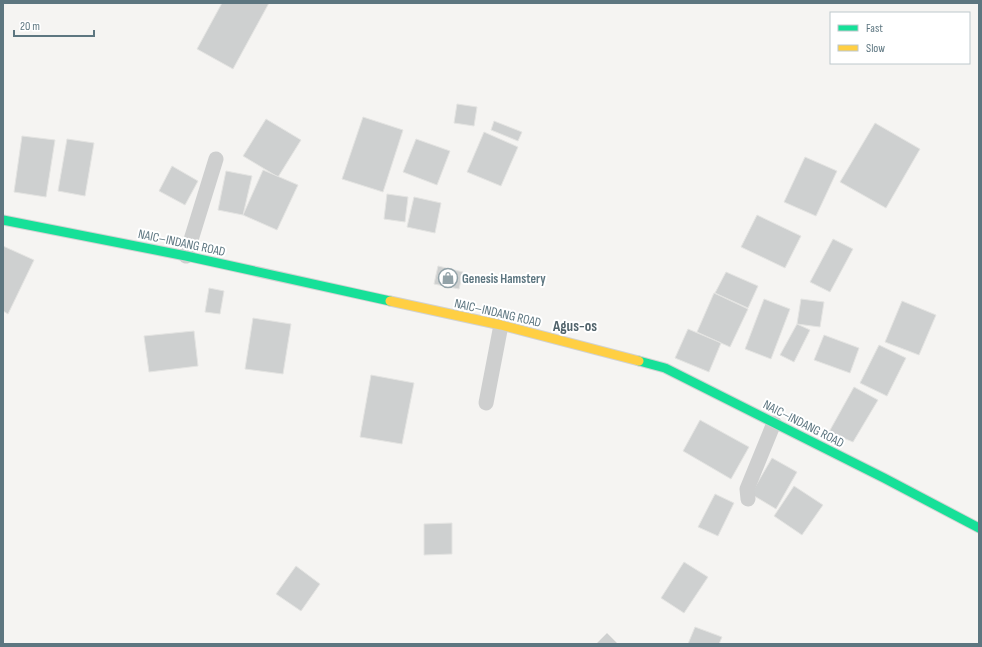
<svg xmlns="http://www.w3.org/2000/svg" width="982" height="647" font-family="'Sofia Sans Condensed',sans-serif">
<rect width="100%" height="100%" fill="#f5f4f2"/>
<g fill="#ced0d0" stroke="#e4e4e2">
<path d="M222,3H269L233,69L197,49Z"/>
<path d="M457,104L477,107L474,126L454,123Z"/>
<path d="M363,117L403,130L383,192L342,179Z"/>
<path d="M266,119L301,140L278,177L243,156Z"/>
<path d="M494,121L522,132L518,141L491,130Z"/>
<path d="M875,123L920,149L886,208L840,182Z"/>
<path d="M484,132L518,147L501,186L467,172Z"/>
<path d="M22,136L55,140L46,197L14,192Z"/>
<path d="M67,139L94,143L85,196L58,191Z"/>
<path d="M416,139L450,151L437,185L403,172Z"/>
<path d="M805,157L837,171L816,216L784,202Z"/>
<path d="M172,166L198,181L185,205L159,191Z"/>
<path d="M263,170L298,185L277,230L243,215Z"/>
<path d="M226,171L252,176L243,215L218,210Z"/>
<path d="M387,194L408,197L405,222L384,219Z"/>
<path d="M414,197L441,203L435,233L407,227Z"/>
<path d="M757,215L801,236L785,268L741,247Z"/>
<path d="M833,239L853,249L830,292L810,282Z"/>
<path d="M3,246L34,260L8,314L3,311Z"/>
<path d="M438,266L463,272L459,289L434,284Z"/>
<path d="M726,272L758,286L748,308L715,293Z"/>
<path d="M209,288L224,291L220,314L205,312Z"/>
<path d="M714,293L748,309L730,347L697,332Z"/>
<path d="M764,299L790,309L771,359L745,349Z"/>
<path d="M801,299L824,302L820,327L797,324Z"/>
<path d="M902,301L936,315L919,355L885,342Z"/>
<path d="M253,318L291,324L283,374L245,369Z"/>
<path d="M797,324L810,330L794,362L780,355Z"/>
<path d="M688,329L721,343L709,372L675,358Z"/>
<path d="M194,331L198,366L149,372L144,336Z"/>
<path d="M824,335L859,348L850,373L814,360Z"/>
<path d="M879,345L906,358L887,396L860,383Z"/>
<path d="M371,375L414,383L402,444L360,437Z"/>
<path d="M854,387L878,400L853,442L829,432Z"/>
<path d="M700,420L749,447L731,479L683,451Z"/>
<path d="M772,458L797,472L776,509L751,494Z"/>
<path d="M794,486L823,505L802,535L774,516Z"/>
<path d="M715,494L734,503L718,536L698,527Z"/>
<path d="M452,523V554L424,555V524Z"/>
<path d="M684,562L708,577L684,613L661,598Z"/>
<path d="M296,566L320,584L301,611L276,594Z"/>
<path d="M695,627L722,637L719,644H688Z"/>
<path d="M607,633L618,644H596Z"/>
</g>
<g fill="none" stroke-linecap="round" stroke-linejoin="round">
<defs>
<g id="fast">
<path d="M3,220L186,256L390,301"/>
<path d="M639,361L665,368L884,478L979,528"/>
</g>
<path id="slow" d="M390,301L501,325L639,361"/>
</defs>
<use href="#fast" stroke="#d1d2d2" stroke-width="11"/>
<use href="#slow" stroke="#d1d2d2" stroke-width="11"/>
<g stroke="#cecfcf" stroke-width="15">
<path d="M186,256L216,159"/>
<path d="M486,403L501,325"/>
<path d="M748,499L747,489L774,423"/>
</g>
<use href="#fast" stroke="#16e098" stroke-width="9"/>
<use href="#slow" stroke="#ffcf43" stroke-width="9"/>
</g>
<defs>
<symbol id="shop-ring" viewBox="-11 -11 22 22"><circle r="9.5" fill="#fff" stroke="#92a2a8" stroke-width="1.5"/><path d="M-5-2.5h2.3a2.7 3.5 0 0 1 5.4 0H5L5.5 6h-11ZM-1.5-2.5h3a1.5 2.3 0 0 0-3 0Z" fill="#92a2a8"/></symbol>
</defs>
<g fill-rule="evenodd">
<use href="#shop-ring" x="437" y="267" width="22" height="22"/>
</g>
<g text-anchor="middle" stroke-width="4" stroke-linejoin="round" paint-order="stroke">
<g font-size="13" fill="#5d7680" stroke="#fff">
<text transform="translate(182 242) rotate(12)" y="5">NAIC–INDANG ROAD</text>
<text transform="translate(498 312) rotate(13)" y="5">NAIC–INDANG ROAD</text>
<text transform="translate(804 423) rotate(27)" y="5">NAIC–INDANG ROAD</text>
</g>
<g font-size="13" font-weight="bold" fill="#5d7680" stroke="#fff" text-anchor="start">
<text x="462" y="283">Genesis Hamstery</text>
</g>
<g font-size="15" font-weight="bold" fill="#50626a" stroke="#fff">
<text x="575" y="331">Agus-os</text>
</g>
</g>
<rect width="982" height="647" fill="none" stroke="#5d7680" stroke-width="8"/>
<rect x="830" y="12" width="140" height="52" fill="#ffffff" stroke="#bec8cc"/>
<rect x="838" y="25" width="20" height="6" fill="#16e098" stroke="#bec8cc"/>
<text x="866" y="32" font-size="12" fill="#5d7680">Fast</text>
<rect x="838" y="45" width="20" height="6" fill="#ffcf43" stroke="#bec8cc"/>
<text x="866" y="52" font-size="12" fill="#5d7680">Slow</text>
<path d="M14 30v6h80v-6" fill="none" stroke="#5d7680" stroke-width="2"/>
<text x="20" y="30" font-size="12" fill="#5d7680" stroke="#ffffff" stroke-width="3" paint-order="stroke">20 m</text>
</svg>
